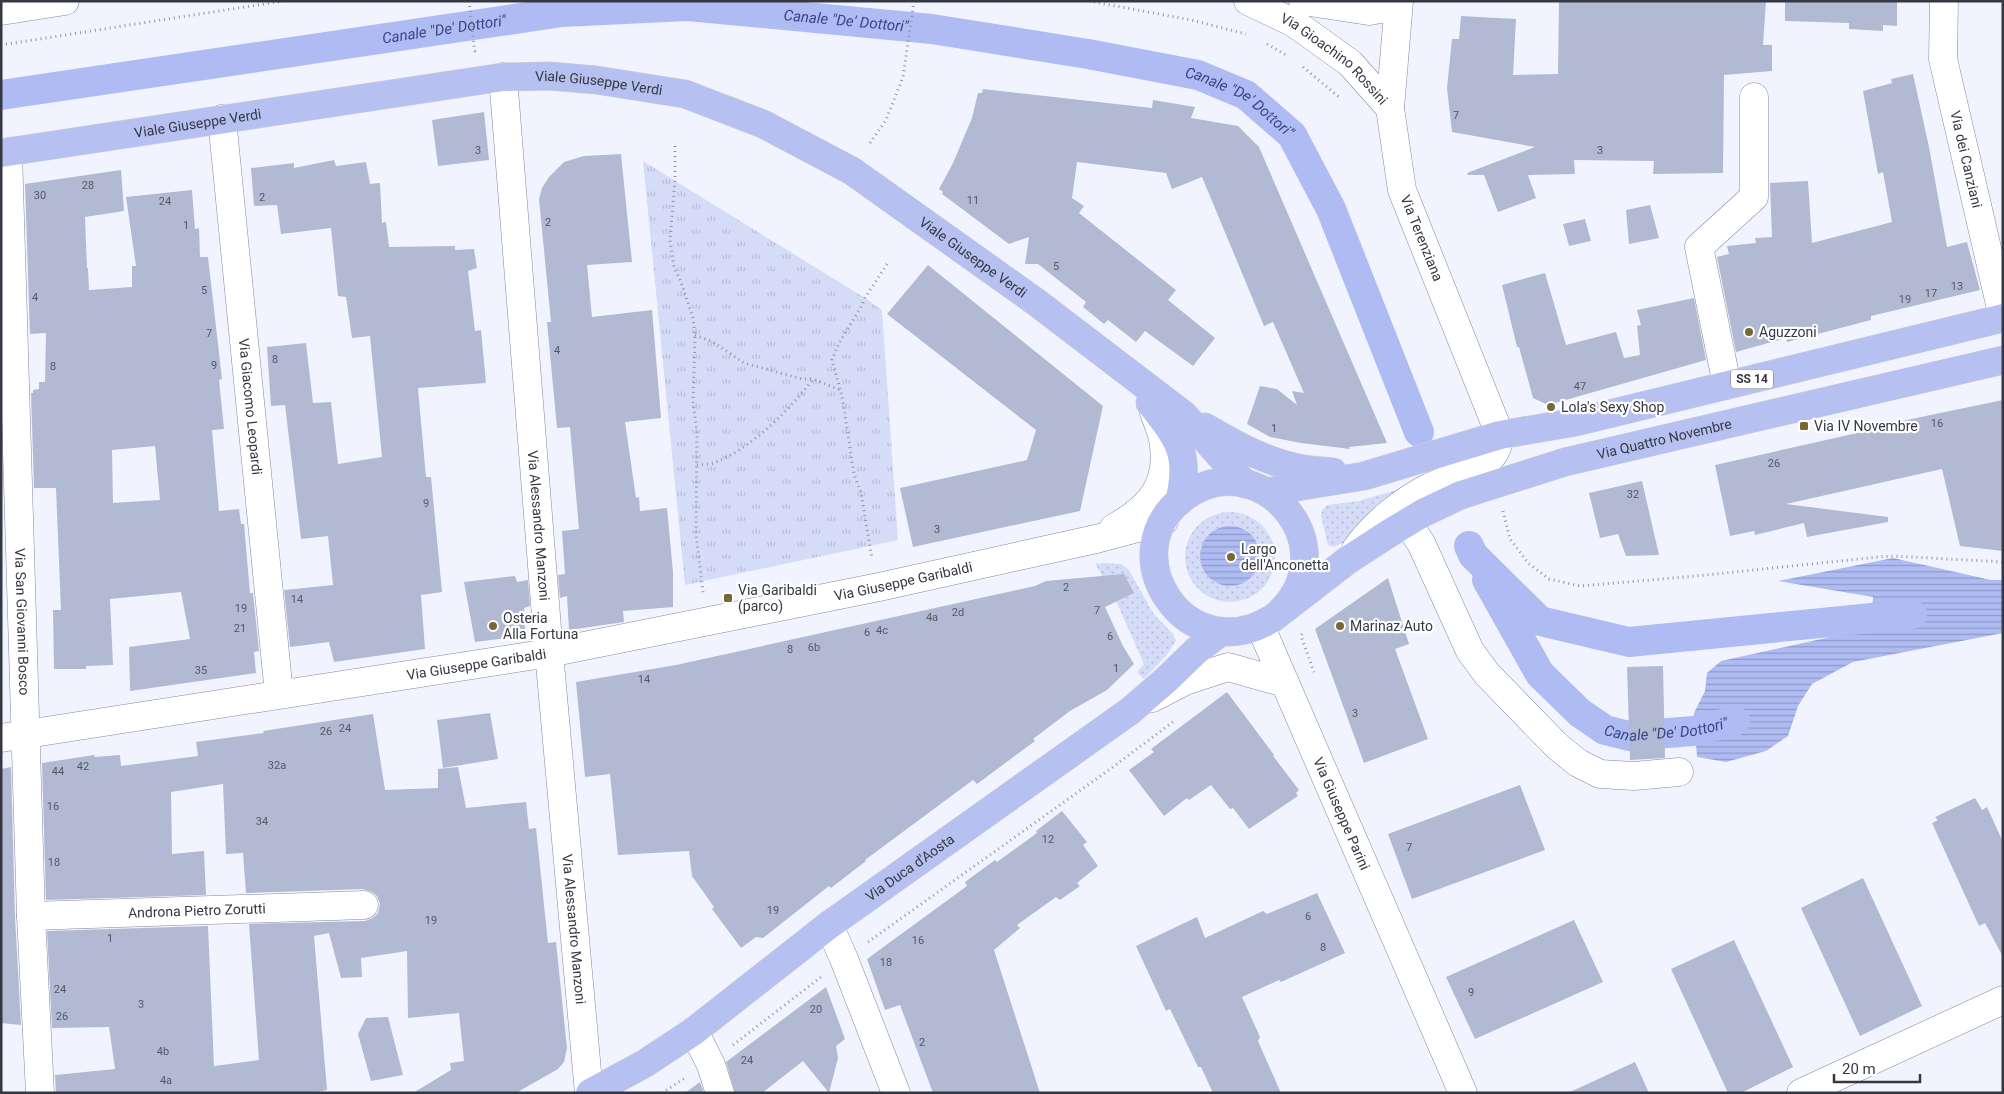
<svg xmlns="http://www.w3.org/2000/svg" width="2004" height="1094" font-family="Roboto,sans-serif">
<defs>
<pattern id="grass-dots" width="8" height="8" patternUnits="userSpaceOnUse" patternTransform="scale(1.25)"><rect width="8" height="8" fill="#d5dcf8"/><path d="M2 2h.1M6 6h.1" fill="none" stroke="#b7bed6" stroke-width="1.8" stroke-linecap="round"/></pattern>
<pattern id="park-tufts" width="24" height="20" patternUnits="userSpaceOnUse" patternTransform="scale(1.25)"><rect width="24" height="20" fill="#d5dcf8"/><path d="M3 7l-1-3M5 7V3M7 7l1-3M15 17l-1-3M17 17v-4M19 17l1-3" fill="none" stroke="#b7bed6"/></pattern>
<pattern id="water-rules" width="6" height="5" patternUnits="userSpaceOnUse" patternTransform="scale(1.25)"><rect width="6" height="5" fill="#afbcf3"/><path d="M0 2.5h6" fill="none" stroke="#8f9ac6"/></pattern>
</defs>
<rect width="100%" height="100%" fill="#f1f4ff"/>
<g fill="url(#grass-dots)">
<path d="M1406,487C1386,507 1361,536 1334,547L1328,545L1321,516L1322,510L1327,505L1359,501Z"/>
<circle cx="1230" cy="557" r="45"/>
<path d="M1105,563L1121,564L1129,570L1153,613L1173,634L1176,641L1166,656L1144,679L1137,672L1144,664L1116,601L1096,578L1102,575L1095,564Z"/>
</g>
<path fill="url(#park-tufts)" d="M643,161L865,298L882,310L898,540L685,585Z"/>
<g fill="url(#water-rules)">
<circle cx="1230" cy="556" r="30"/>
<path d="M1893,558L1991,580H2003V633L1853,662L1812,684L1798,706L1788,736L1766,751L1726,762L1697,757L1694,713L1705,691L1707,673L1721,661L1871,628L1873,597L1778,581Z"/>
</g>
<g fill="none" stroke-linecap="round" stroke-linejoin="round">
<g stroke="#afbcf3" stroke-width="30">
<path id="s1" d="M1,95L562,12L688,6L932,29L1088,54L1198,75L1246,95L1292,135L1331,209L1419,432"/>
<path d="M1469,546L1473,555L1540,621L1629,642L1912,614"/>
<path id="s2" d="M1487,580L1540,674L1580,713L1605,730L1629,736L1694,731L1735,721"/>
</g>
</g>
<g fill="#b2b9d2" fill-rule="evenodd">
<path d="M1559,1H1766L1763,45H1772V71L1724,75L1723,173L1653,174L1654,161L1574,160L1575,174L1528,175L1536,198L1498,212L1484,175H1468L1467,173L1535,147L1452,132L1447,88L1452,39H1459L1461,16L1516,19L1513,75L1558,74Z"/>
<path d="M1785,1H1897V26L1883,25V31L1849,29V23L1785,21Z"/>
<path d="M1913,74L1929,147L1947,247L1967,242L1980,290L1871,316V320L1787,342L1786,338L1736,352L1717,257L1729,254L1727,246L1756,243L1755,238L1772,237L1770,183L1808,181L1812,243L1892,222L1883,172L1878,174L1863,91L1892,83L1891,79Z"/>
<path d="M983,89L1152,108L1153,100L1195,107L1191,118L1238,126L1259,147L1387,443L1349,447L1350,449L1301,443L1270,437L1247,424L1260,386L1277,389L1297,405L1292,391L1304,393L1273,322L1264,326L1202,177L1172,189L1166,173L1077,162L1072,198L1084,206L1079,213L1176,290L1168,300L1215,338L1193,366L1145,331L1136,342L1108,320L1104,324L1083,307L1086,302L1038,264H1025L1029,237L1009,244L942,194L943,192L939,189L953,163L972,118L978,93H982Z"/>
<path d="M484,112L489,160L438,166L432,120Z"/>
<path d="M621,154L632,262L587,265L592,317L652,310L661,418L625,422L636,498L639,497L640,511L667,508L673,572V607L623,611L624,622L569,630L567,596L560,598L558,575L565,574L562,531L579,529L570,427L557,428L547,322H551L539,199L542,188L549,177L564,162L584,156Z"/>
<path d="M334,160L336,166L366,162L370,184L380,183L382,223L386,222L389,247L455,246V250L474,249L477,268L468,271L475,331L481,330L486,383L418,388L426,477H431L442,592L421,595L425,649L334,662L329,642L290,647L284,590L333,585L328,536L301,539L285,405L271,406L267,347L306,343L313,403L331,402L338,464L382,457L370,336L352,338L346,297L338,296L331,228L281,234L277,205L254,206L251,168L294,163V168Z"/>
<path d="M121,170L124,211L85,217L87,268H88L89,290L132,287V266H136L126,197L192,190L195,229L199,228L200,257H208L222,379L219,380L224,429L212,430L219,511L239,509L241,524H244L250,593H253L259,651L254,652L256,673L130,691L129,647L190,639L181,592L110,599L113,665L86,666V669H54L53,610H61L56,488H34L31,393H33V390L39,389V382H45L46,333L30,334L25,184ZM155,446L160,500L113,503L112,450Z"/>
<path d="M1650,205L1659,238L1629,244L1626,210Z"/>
<path d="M1585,219L1591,241L1569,246L1563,224Z"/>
<path d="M928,265L1103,406L1080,511L913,547L900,488L1027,460L1036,430L887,314Z"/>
<path d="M1545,273L1566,345L1616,332L1624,358L1640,355L1637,326L1641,325L1637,310L1694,298L1706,360L1548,405L1533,398L1519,347H1517L1502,285Z"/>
<path d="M2003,400V551L1960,546L1942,469L1786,504L1888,517V522L1807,537L1804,523L1755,535L1754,531L1730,536L1715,465L1893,425L1892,423Z"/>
<path d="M1642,481L1659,555L1626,556L1618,534L1600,538L1589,493Z"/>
<path d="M1124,574L1134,593L1105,607L1123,646L1134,664L1107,690L1070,711L1033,739L1035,741L977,784L973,780L865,860L866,861L831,888L829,886L763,938L756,937L741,948L712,909L714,907L692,876L689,851L618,855L610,774L585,777L576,682L676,665L1035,586L1046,581Z"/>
<path d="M515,576L517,582L528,580L530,606L524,608L525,629L507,634V638L475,642L464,582Z"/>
<path d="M1388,578L1409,644L1395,649L1428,739L1364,763L1315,629Z"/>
<path d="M1663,666L1665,758L1630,760L1627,667Z"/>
<path d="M1227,692L1274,755L1273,756L1299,790L1296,793L1298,796L1249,829L1233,808L1230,809L1211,785L1189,800L1187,798L1164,816L1129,770L1154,752L1151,749Z"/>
<path d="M490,713L498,759L443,768L437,720Z"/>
<path d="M373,714L385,790L438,788V769L458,767L466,808L526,802L529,829L536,828L548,943L556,942L567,1048L564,1062L558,1069L516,1093H413L451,1070L450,1063L464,1061L459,1013L408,1018L407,951L361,958L362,977L341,978L329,933L314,936L327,1090L313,1093H56L55,1075L115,1069L109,1027L52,1028L47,931L208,926L214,1066L259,1060L249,924L365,921L373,918L378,913L380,904L377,896L372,892L363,889L246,893L243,853L226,854L223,784L171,792L172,854L204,851L206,895L46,900L42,763L94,755L95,757L120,755L121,766L198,756L196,742L264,733L263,731Z"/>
<path d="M11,767L15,917L21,1025L1,1023V769Z"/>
<path d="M1520,785L1545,850L1412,899L1388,834Z"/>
<path d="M1975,798L1982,810L1987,807L2003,842V957L1985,923L1979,926L1932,823L1938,820L1935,817Z"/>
<path d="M1062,811L1087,842L1083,845L1098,866L1077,883L1080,886L1060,900L1056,897L1017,925L1020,928L994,950L1040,1093H933L900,1005L885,1010L867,959L967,886L965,882L995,860L997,862L1037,833L1036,831Z"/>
<path d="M1863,878L1922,1006L1860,1036L1801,908Z"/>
<path d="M1317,893L1345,953L1281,982L1279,980L1242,997L1260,1037L1258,1041L1281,1093H1213L1201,1067H1198L1170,1009L1166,1011L1136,946L1197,917L1205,938L1263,911L1267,914Z"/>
<path d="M1574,920L1603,982L1475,1039L1446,977Z"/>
<path d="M1734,940L1793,1067L1741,1093H1728L1671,969Z"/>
<path d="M826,987L845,1039L836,1046L838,1058L829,1093L803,1061L762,1093H735L726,1062Z"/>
<path d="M388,1017L403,1075L371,1081L358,1034L366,1018Z"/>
<path d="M1635,1062L1649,1093H1568Z"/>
<path d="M700,1082L704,1093H685Z"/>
</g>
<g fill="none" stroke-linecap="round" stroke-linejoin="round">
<defs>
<g id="minor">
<path id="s3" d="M1248,1L1294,23L1350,63L1390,108"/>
<path d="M1303,1L1369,11L1398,6"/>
<path id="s4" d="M1944,1L1943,59L2003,317"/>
<path d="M1,11L65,1"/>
<path id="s5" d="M503,77L549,653L589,1093"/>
<path id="s6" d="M222,119L279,694"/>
<path id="s7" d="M8,152L31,916L40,1093"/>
<path d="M1727,385L1699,247L1754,197V97"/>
<path d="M1407,522L1421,543L1470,651L1487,674L1557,746L1578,763L1600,774L1634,776L1679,772"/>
<path d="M1114,528C1151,507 1171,484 1163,439C1161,429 1156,419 1153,409"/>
<path d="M1356,549C1374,524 1402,501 1430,487C1447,479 1467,474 1483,464C1494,457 1498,448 1500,435L1402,190L1390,108L1399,1"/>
<path d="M1260,625L1285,683"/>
<path id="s8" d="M1152,698L1185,681L1228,667L1285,683L1463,1093"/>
<path id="s9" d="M1,738L549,653L879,587L1096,539L1164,521"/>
<path id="s10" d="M31,916L364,905"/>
<path d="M829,925L844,959L896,1093"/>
<path d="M694,1031L711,1065L720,1093"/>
<path d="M1801,1093L2003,1000"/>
</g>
<g id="major">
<path id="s11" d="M1,153L503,77L549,76L596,80L685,94L763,124L852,171L1036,302L1184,415L1245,484"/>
<path d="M1150,403C1179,439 1191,455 1179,502"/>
<path d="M1205,427C1234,444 1264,461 1298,468C1309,470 1321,471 1333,472"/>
<path d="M1266,492L1364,476L1500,435L1576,422L2003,318"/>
<path id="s12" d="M1281,611C1348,545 1258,441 1183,498C1110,554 1187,672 1273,618L1348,560L1388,534L1423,513L1461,495L1565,462L2003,360"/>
<path id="s13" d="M590,1093L644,1064L694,1031L829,925L1130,711L1166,680L1197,650L1222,631"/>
</g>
</defs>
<use href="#minor" stroke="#8289a0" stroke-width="29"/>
<use href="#major" stroke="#d3d3d5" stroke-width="29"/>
<g stroke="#92959f" stroke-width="3" stroke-dasharray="1 4" stroke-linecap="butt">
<path d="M469,1L474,46L475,51H478"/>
<path d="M1089,1L1191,20L1246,34"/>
<path d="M1267,44L1286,55"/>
<path d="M1,45L283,1"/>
<path d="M1303,67L1340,98"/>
<path d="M870,143L886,120L903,77L914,1"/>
<path d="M675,146V180L670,240L674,267L681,282L693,318L695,335L693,401L697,434L696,534L703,593"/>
<path d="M695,335L713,342L744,363L802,379H813L840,390L842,396L854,474L861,493L872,559"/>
<path d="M840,389L832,360L838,345L861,307L865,298L887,264"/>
<path d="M697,465C703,464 710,465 716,462C749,450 792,408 812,380"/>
<path d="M1503,511L1510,539L1528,563L1549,579L1580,586L1696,576L1878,557L1894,556L2003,562"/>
<path d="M1302,634L1301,636L1314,672"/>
<path d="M868,942L1113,767L1173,722"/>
<path d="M733,1045L821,977"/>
<path d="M662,1093L685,1078"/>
</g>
<use href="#minor" stroke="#fff" stroke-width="28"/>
<use href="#major" stroke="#b7c1f1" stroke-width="28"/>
</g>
<g fill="#776836" stroke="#fff" stroke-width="2">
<circle cx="1749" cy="332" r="5"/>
<circle cx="1551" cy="407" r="5"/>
<rect x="1799" y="421" width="10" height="10" rx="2.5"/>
<circle cx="1231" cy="557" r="5"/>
<rect x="723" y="593" width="10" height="10" rx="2.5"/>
<circle cx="493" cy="626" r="5"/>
<circle cx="1340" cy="626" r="5"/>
</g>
<g text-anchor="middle" stroke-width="4.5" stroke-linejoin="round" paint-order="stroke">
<g font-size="11" fill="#545866">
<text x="1456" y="119">7</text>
<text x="478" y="154">3</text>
<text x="1600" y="154">3</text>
<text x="88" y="189">28</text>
<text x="40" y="199">30</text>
<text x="262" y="201">2</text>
<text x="973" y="204">11</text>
<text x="165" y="205">24</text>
<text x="548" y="226">2</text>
<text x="186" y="229">1</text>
<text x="1056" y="270">5</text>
<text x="1957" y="290">13</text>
<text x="204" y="294">5</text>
<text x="1931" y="297">17</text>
<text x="35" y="301">4</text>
<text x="1905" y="303">19</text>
<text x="209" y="337">7</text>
<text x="557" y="354">4</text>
<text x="275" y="363">8</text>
<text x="214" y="369">9</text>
<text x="53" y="370">8</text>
<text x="1580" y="390">47</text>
<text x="1937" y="427">16</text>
<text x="1274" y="432">1</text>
<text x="1774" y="467">26</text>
<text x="1633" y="498">32</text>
<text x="426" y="507">9</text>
<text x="937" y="533">3</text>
<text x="1066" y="591">2</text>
<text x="297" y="603">14</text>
<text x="241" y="612">19</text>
<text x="1097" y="614">7</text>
<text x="958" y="616">2d</text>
<text x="932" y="621">4a</text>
<text x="240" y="632">21</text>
<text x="882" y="634">4c</text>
<text x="867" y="636">6</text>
<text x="1110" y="640">6</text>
<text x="814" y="651">6b</text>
<text x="790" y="653">8</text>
<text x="1116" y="672">1</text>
<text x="201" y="674">35</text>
<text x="644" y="683">14</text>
<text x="1355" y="717">3</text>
<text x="345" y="732">24</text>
<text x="326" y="735">26</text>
<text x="277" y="769">32a</text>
<text x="83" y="770">42</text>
<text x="58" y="775">44</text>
<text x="53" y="810">16</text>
<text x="262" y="825">34</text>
<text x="1048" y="843">12</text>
<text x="1409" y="851">7</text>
<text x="54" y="866">18</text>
<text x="773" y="914">19</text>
<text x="1308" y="920">6</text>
<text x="431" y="924">19</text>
<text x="110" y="942">1</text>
<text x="918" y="944">16</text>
<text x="1323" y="951">8</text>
<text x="886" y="966">18</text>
<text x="60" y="993">24</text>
<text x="1471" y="996">9</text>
<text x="141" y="1008">3</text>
<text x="816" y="1013">20</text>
<text x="62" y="1020">26</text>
<text x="922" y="1046">2</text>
<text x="163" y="1055">4b</text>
<text x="747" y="1064">24</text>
<text x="166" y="1084">4a</text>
</g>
<rect fill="#fff" stroke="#72747b" stroke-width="1" x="1731" y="369.5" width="42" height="19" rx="4"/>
<g font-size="12" font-weight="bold" fill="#353842">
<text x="1752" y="383">SS 14</text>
</g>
<g font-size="14" fill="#353842" stroke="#fff">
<text dy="5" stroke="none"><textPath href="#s3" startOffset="105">Via Gioachino Rossini</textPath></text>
<text dy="5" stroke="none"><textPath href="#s11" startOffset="604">Viale Giuseppe Verdi</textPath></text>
<text dy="5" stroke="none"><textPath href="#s11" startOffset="199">Viale Giuseppe Verdi</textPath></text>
<text dy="5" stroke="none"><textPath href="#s4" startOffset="161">Via dei Canziani</textPath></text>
<text transform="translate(1422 238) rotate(68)" y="5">Via Terenziana</text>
<text dy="5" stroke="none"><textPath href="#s11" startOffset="1024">Viale Giuseppe Verdi</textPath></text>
<text dy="5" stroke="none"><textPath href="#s6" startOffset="289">Via Giacomo Leopardi</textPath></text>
<text dy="5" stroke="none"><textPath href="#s12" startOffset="896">Via Quattro Novembre</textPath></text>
<text dy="5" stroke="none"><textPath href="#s5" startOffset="450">Via Alessandro Manzoni</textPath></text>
<text dy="5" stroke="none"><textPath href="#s9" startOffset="916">Via Giuseppe Garibaldi</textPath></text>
<text dy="5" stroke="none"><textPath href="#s7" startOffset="470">Via San Giovanni Bosco</textPath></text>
<text dy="5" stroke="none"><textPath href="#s9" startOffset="481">Via Giuseppe Garibaldi</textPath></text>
<text dy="5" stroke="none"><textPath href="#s8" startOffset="284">Via Giuseppe Parini</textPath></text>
<text dy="5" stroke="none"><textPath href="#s13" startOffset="392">Via Duca d'Aosta</textPath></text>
<text dy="5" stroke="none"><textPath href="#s10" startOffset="166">Androna Pietro Zorutti</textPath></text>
<text dy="5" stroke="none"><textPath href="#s5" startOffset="855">Via Alessandro Manzoni</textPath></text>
</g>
<g font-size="14" fill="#353842" stroke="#fff" text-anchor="start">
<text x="1759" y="337">Aguzzoni</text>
<text x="1561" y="412">Lola's Sexy Shop</text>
<text x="1814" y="431">Via IV Novembre</text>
<text x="1241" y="554">Largo<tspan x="1241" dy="16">dell'Anconetta</tspan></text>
<text x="738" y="595">Via Garibaldi<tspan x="738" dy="16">(parco)</tspan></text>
<text x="503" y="623">Osteria<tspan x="503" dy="16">Alla Fortuna</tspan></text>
<text x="1350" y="631">Marinaz Auto</text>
</g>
<g font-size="15" font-style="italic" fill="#3a4586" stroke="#fff">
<text dy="5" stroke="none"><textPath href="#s1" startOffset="852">Canale "De' Dottori"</textPath></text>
<text dy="5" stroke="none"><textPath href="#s1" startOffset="448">Canale "De' Dottori"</textPath></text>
<text dy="5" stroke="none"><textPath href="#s1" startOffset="1258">Canale "De' Dottori"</textPath></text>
<text dy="5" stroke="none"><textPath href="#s2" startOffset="256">Canale "De' Dottori"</textPath></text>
</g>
</g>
<rect width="2004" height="1094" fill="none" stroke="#353842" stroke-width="5"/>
<path d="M1834 1074v8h86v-8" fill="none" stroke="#353842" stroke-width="2.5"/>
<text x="1842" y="1074" font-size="15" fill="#353842" stroke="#ffffff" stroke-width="4" paint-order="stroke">20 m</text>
</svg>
